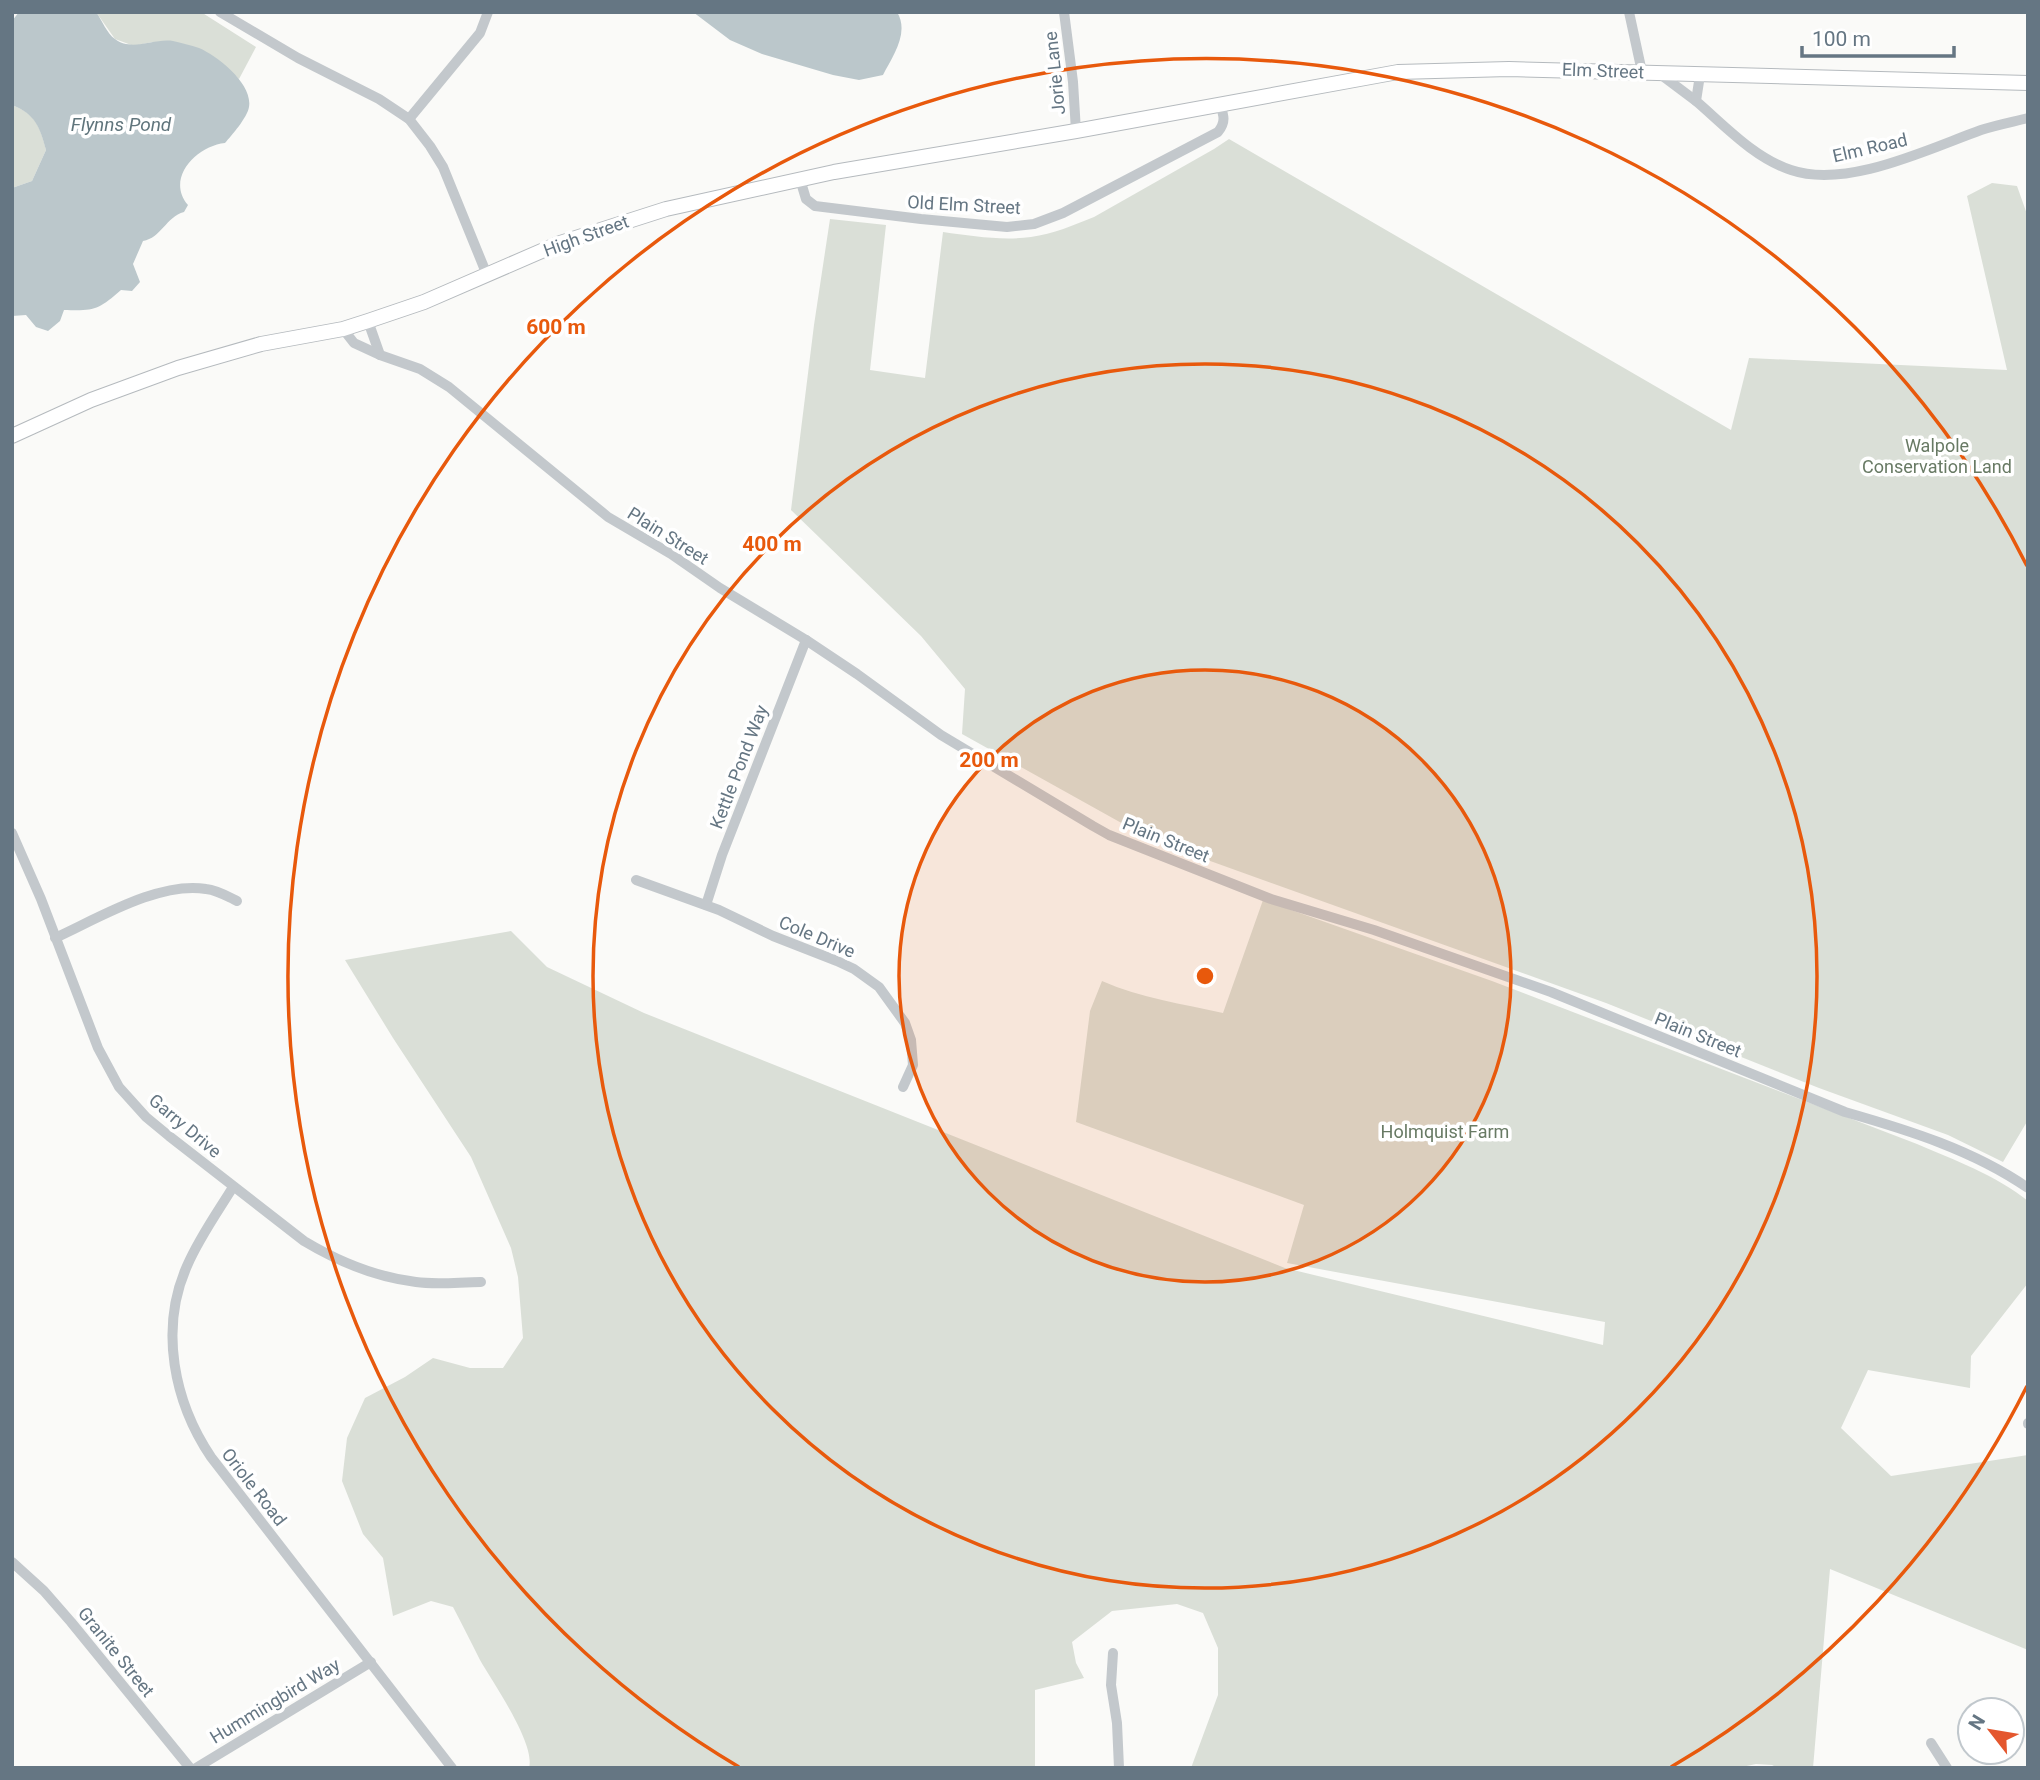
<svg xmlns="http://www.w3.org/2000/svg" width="2040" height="1780" font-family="Roboto,sans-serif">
<rect width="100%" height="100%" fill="#fafaf8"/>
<g fill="#dadfd7">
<path d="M96,12H201L256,47L239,79L236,76L152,42L134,46L115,39Z"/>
<path d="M12,105C36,114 40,127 46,150L32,181L12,188Z"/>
<path d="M1229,139L1731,430L1749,358L2007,370L1967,196L1992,183L2017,186L2028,217V1120L2003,1162L1948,1135L1819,1088L1606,1003L1188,853L1134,830L962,734L965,689L921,636L791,510L814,325L830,219L886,225L870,370L925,378L943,232C972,236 1002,241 1031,237C1053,234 1074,225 1094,217L1214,149Z"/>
<path d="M1263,900L1492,981L1917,1144C1954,1160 1996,1175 2028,1201V1283L1971,1356L1970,1388L1868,1370L1841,1428L1891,1476L2028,1455V1650L1830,1569L1813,1768H1778L1772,1765L1756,1764L1737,1768H1191L1218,1695V1648L1203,1613L1177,1604L1112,1611L1072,1642L1076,1663L1084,1678L1035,1690V1768H529C536,1744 493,1683 480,1660C471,1642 462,1624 453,1607L431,1601L393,1616L383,1558L363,1534L342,1481L347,1438L365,1398L405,1377L433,1358L470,1368H503L523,1338L518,1277L511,1248L471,1157L393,1038L345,960L511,931L547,967L644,1013L1285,1268L1603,1345L1605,1322L1287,1263L1304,1205L1076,1122L1090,1011L1102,981C1141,998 1183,1004 1223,1013Z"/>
</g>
<g fill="#bbc7cb">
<path d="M19,12H96C102,20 107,34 115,39C132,52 154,38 173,41C181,43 191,45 199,48C218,56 253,84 249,107C247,118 232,135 225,143C197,146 165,178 188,205L184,212C166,217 161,238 143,241L133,264L140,282L132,291L121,290C98,310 95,311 64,310L60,321L48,331L36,327L26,315L12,316V188L32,181L46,150C40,127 35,114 12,105V21Z"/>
<path d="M693,12H897C910,33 892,57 883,75L859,80L833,75L762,54L730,40Z"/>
</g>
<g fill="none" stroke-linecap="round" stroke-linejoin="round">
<defs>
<path id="primary" d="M12,436L91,400L178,368L261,344L343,329L368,321L424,302L560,243L666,209L834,172L1076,131L1398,72L1509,69L2028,83"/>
</defs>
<use href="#primary" stroke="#b5babe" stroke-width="16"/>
<g stroke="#c3c8cc" stroke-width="10">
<path d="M220,12L298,58L379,99L409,119L430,146L443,167L487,275"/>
<path d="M1064,12L1073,82L1076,131"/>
<path d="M1629,12L1642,72"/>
<path d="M1660,74L1696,101"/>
<path d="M1700,75L1696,101C1724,125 1754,158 1791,170C1847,189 1928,149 1981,130C1996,125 2012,122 2028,118"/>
<path d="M409,119L480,33L488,12"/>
<path d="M800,179L806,199L815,206L921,219L1007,227L1034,224L1063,213L1218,132C1226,122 1224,116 1220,104"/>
<path d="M368,321L380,355"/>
<path d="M343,329L354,343L380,355L420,369L449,387L608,517L671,554L720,588L806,640L857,674L941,735L1093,826L1109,835L1271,899L1374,930L1551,992L1845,1112C1908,1130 1973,1150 2028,1188"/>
<path d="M12,833L41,899L98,1048L119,1087L146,1117L169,1136L304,1241C339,1262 375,1277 416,1282C437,1285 460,1282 481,1282"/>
<path d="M636,880L719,910L773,936L837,961L854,969L879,987L905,1023L911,1040L913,1065L903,1087"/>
<path d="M706,905L722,855L806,640"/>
<path d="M55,938C97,919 159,881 206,889C217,890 227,896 237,901"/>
<path d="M233,1187C217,1213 199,1238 187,1266C159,1329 174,1402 211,1457L452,1768"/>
<path d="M2028,1424V1423"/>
<path d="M12,1562L44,1591L71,1622L190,1768"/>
<path d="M1113,1653L1111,1685L1117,1723L1119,1768"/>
<path d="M1931,1743L1947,1768"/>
<path d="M196,1768L371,1662"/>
</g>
<use href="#primary" stroke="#fff" stroke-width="14"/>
</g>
<circle cx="1205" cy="976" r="306" fill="#e8590c" fill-opacity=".12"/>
<g fill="none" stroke="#e8590c" stroke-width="3.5">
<circle cx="1205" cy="976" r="306"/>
<circle cx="1205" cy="976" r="612"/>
<path d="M2027 1386A918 918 0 0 1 1671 1767M739 1767A918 918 0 1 1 2027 566"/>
</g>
<g text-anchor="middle" stroke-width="7" stroke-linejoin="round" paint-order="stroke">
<g font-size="18" fill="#657683" stroke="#fff">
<text transform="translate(1603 71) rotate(2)" y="6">Elm Street</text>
<text transform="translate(1055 73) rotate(-96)" y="6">Jorie Lane</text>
<text transform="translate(1870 148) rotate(-13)" y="6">Elm Road</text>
<text transform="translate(964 205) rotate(3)" y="6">Old Elm Street</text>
<text transform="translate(586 236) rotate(-20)" y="6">High Street</text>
<text transform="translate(668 536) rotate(32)" y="6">Plain Street</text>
<text transform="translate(739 767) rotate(-69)" y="6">Kettle Pond Way</text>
<text transform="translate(1166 840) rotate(22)" y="6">Plain Street</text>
<text transform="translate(817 937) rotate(23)" y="6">Cole Drive</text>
<text transform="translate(1698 1035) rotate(22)" y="6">Plain Street</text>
<text transform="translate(185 1126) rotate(40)" y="6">Garry Drive</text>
<text transform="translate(254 1487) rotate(52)" y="6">Oriole Road</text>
<text transform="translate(116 1652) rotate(51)" y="6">Granite Street</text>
<text transform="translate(275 1701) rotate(-31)" y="6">Hummingbird Way</text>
</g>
<g font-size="18" fill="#687a64" stroke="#fff">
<text x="1937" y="452">Walpole<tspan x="1937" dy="21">Conservation Land</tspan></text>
<text x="1445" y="1138">Holmquist Farm</text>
</g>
<g font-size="19" font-style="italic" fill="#60757c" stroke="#fff">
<text x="121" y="131">Flynns Pond</text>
</g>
</g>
<circle cx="1205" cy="976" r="10" fill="#e8590c" stroke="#fff" stroke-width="3.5"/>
<g font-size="21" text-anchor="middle" font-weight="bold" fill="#e8590c" stroke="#fff" stroke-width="7" stroke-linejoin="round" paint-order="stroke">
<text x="556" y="334">600 m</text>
<text x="772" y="551">400 m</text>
<text x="989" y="767">200 m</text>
</g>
<rect width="2040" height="1780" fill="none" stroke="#657683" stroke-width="28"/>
<g transform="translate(1991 1731) rotate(301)"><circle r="33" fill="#ffffff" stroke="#c1c8cd" stroke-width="2"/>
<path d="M0-5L12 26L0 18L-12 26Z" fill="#e4572e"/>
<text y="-10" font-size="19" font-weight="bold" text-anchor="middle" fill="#657683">N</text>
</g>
<path d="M1802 46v10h152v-10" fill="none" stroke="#657683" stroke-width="3.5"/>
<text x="1812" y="46" font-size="21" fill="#657683" stroke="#ffffff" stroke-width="5" paint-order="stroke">100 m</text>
</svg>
